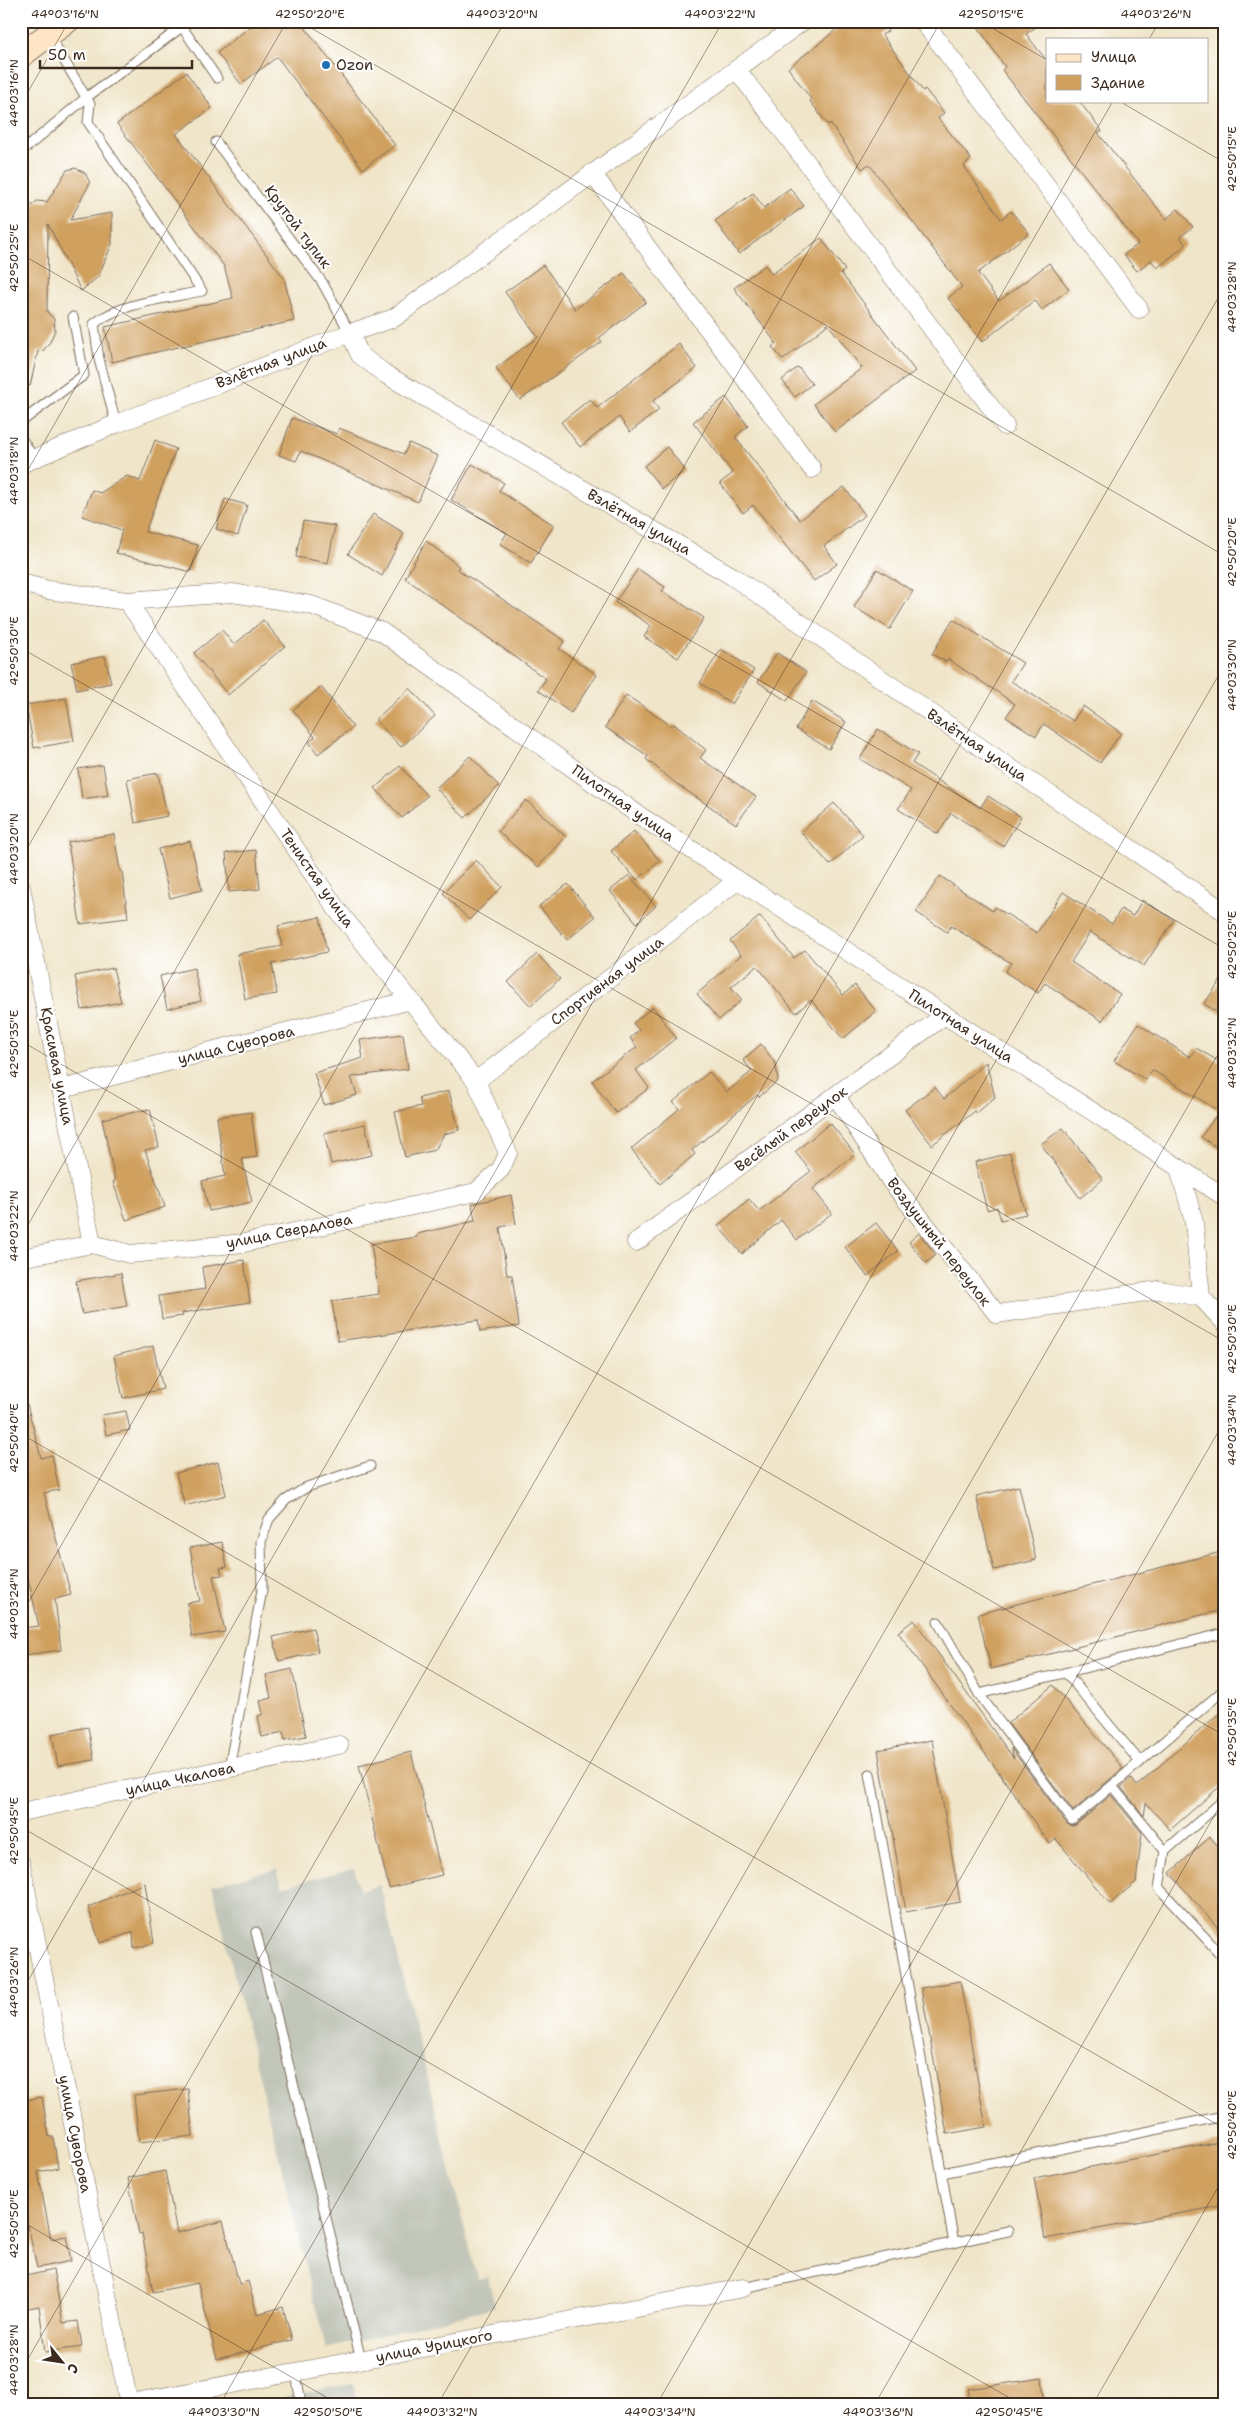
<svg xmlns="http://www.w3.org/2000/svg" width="1246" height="2425" font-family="'Shantell Sans',sans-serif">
<rect width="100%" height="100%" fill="#fff"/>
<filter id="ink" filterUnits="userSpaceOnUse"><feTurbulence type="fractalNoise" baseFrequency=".02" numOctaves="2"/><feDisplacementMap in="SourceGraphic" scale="10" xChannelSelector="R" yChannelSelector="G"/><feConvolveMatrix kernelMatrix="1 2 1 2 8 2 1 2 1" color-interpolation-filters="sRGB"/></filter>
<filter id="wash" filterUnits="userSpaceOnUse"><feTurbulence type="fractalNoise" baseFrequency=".0096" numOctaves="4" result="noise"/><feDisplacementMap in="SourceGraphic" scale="20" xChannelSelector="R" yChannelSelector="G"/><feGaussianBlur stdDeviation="1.12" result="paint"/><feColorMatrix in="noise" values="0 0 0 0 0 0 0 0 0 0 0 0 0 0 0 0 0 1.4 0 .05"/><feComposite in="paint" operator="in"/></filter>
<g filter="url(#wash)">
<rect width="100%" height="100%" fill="#f0e5c9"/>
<g fill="#c2c6b9">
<path d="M354,1868L360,1891L380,1885L477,2279L488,2277L495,2307L326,2349L212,1885L277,1869L282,1887Z"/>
<path d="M353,2384L358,2404H277V2399Z"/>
</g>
<g id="blocks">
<g fill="#d0a05e">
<path d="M257,21H300L395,145L363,169L277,57L241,84L217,53Z"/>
<path d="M847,21H881L888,31L882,35L923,91L925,89L944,113L938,118L971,159L964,166L1001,219L1011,211L1029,233L978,273L999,301L1049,263L1069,289L1042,310L1035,300L982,342L948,298L962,287L869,164L862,169L830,123L828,125L810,101L811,99L788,68Z"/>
<path d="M974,21H1044L1026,34L1047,61V101H1079L1102,131L1098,133L1166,219L1178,209L1193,227L1180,237L1186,245L1157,268L1151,260L1137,271L1124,255L1138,244L1002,70L1005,67Z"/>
<path d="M186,72L212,108L176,134L284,278L294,321L112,362L105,327L233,298L224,266L117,124Z"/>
<path d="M75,168L85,173L90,183L70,220L112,213V244L98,277L81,291L48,224L47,312L54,319L55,330L50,342L44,350L38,351L30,386L25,385L23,352H21V215L37,201L47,202L67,170Z"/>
<path d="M790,188L804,206L739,254L715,221L753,193L764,208Z"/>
<path d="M821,238L845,270L841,273L915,371L835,432L814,404L862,368L828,324L783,360L772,347L776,343L734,288L765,265L772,274Z"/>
<path d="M543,265L575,309L624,273L646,302L599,338L602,342L520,400L496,368L538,337L505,292Z"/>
<path d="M679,344L697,368L653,401L659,410L630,432L619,417L580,447L561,422L590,399L597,408Z"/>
<path d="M798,367L812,384L795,397L782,380Z"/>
<path d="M726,397L748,426L735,437L800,520L844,487L865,515L824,546L837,564L814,581L753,505L743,513L720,483L733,473L693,422Z"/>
<path d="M292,418L337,434L339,428L404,454L409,443L438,456L418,502L301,451L296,461L279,455Z"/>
<path d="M155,440L176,449L145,532L198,545L191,572L116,553L122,530L82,516L92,490L100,493L127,476L140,481Z"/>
<path d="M667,447L685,470L662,489L644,466Z"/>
<path d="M472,464L504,483L499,491L554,525L531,563L500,544L507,533L451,500Z"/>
<path d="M225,499L247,505L238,536L216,529Z"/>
<path d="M373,514L404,533L382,576L348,554Z"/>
<path d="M303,521L335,526L328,563L296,557Z"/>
<path d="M426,541L459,566L457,569L565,641L559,649L597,675L571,713L538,690L546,679L405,578Z"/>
<path d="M638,569L665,587L662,591L704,618L678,658L644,637L651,626L615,602Z"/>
<path d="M877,569L913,591L890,629L854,607Z"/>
<path d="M953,619L1023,663L1011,681L1073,721L1083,706L1121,733L1100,763L1044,724L1036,736L1006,717L1015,704L948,659L946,662L932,654Z"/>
<path d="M263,620L285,646L228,695L194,653L222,630L234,645Z"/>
<path d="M721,649L754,670L732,704L700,683Z"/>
<path d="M777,653L806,672L787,701L758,682Z"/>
<path d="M105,656L111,683L77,690L71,663Z"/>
<path d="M321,687L353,727L318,754L309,742L315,737L293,710Z"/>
<path d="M410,688L435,716L401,747L375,720Z"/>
<path d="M626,695L672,726L674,724L706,750L700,758L756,797L736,824L678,785L646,759L648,756L605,727Z"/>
<path d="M66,698L74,741L34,748L26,705Z"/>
<path d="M812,701L846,722L829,749L796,729Z"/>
<path d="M878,729L918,754L912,763L980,808L988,796L1021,817L1003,846L951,813L938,834L898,809L911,790L860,759Z"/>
<path d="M470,756L499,786L465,818L436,788Z"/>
<path d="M103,765L108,795L82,799L78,769Z"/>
<path d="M400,766L427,796L402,818L375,788Z"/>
<path d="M158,773L167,816L135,823L127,779Z"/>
<path d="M526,800L566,837L538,867L498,831Z"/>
<path d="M834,803L863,835L830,865L801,832Z"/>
<path d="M634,831L660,861L637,880L611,851Z"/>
<path d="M114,834L120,871H122L128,918L80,924L68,842Z"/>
<path d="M190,841L202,890L170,898L158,849Z"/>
<path d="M256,850L260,889L229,892L226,853Z"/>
<path d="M476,860L502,887L469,920L443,893Z"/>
<path d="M629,875L656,906L637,923L610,891Z"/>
<path d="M940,876L993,911L995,907L1037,933L1063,892L1112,924L1121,909L1133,916L1142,900L1174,920L1144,966L1090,932L1071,962L1120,994L1102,1021L1045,983L1038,993L1005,972L1011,963L951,926L947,932L916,912Z"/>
<path d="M568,884L595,917L567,940L539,906Z"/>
<path d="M760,916L794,958L805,950L843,995L855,985L876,1011L843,1039L811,1000L796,1013L757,966L731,987L742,1000L719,1020L697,994L741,955L730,941Z"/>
<path d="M320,917L327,952L272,964L277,994L245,999L237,954L282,946L278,926Z"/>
<path d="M537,954L560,979L531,1006L508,982Z"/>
<path d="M113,968L121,1002L82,1010L75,976Z"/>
<path d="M194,968L201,1001L167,1009L160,976Z"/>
<path d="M1225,974V1017L1204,1004Z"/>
<path d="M653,1007L676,1038L636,1070L649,1088L616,1113L592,1081L637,1047L630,1038L639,1030L633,1023Z"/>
<path d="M1138,1024L1190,1057L1196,1048L1225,1065V1153L1201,1137L1219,1111L1152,1070L1146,1080L1114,1061Z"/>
<path d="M403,1034L408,1069L351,1077L357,1095L324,1105L314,1073L363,1058L360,1040Z"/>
<path d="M761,1044L776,1064L778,1081L759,1097L757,1095L692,1150L695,1154L660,1184L631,1149L679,1109L673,1102L709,1072L727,1092L752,1071L743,1060Z"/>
<path d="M986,1062L995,1097L977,1113L975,1111L932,1145L905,1110L935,1087L944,1099Z"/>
<path d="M449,1091L459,1130L444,1134L435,1150L405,1157L395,1112L421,1106L419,1098Z"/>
<path d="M150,1109L159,1147L145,1150L165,1207L126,1220L113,1182L115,1181L102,1119Z"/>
<path d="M251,1112L257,1157L242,1159L252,1202L209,1211L202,1181L225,1176L217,1117Z"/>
<path d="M830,1123L855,1154L813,1189L832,1213L797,1240L781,1220L742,1254L718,1226L749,1199L759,1211L811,1171L795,1152Z"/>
<path d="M365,1124L372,1155L331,1164L324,1133Z"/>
<path d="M1063,1128L1103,1179L1080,1198L1041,1144Z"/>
<path d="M1010,1153L1026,1214L1001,1220L997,1207L987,1210L975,1162Z"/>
<path d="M511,1195L516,1224L500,1227L507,1275H512L519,1326L480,1332L478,1320L338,1341L332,1301L379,1294L371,1244L417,1237V1234L475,1221L472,1204Z"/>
<path d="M876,1223L898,1251L867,1276L845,1247Z"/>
<path d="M919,1233L936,1255L926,1263L909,1242Z"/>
<path d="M244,1260L250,1302L182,1313L183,1316L162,1319L159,1296L205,1289L202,1267Z"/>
<path d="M121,1273L127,1306L82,1314L76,1281Z"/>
<path d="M153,1346L163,1389L123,1398L114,1356Z"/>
<path d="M27,1404L41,1458L52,1455L59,1490L44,1493L71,1595L55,1599L61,1650L25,1655L22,1628L39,1626L21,1548V1515L27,1513L21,1487V1405Z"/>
<path d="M126,1411L130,1430L106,1435L102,1415Z"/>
<path d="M218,1462L226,1495L185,1506L176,1473Z"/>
<path d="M1019,1486L1036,1560L994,1570L976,1496Z"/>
<path d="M222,1542L227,1567L220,1568L222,1575L213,1576L225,1632L192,1637L187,1603L200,1601L190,1548Z"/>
<path d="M1225,1551V1609L991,1669L978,1614Z"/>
<path d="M914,1620L1014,1759L1011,1748L1067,1824L1072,1826L1076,1825L1111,1795L1142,1833L1136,1882L1110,1904L1056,1839L1050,1844L898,1632Z"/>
<path d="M313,1628L318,1652L279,1661L273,1637Z"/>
<path d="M292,1669L306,1736L285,1740L283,1732L262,1737L258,1716L263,1714L260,1701L271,1698L266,1675Z"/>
<path d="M1053,1685L1123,1768L1073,1811L1008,1723Z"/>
<path d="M1225,1708V1782L1170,1830L1146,1803L1144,1816L1121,1787L1131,1778L1137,1786Z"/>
<path d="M88,1727L94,1760L58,1766L52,1734Z"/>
<path d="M932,1740L960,1902L906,1912L878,1750Z"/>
<path d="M411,1752L442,1875L389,1888L359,1765Z"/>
<path d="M1210,1837L1225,1854V1936L1170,1873Z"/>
<path d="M145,1883L154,1943L134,1948L133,1932L100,1943L88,1907Z"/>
<path d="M960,1981L986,2127L947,2134L921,1988Z"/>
<path d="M188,2089L193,2136L139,2142L134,2095Z"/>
<path d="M42,2097L49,2137H53L58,2168L38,2172L51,2239L66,2236L71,2261L37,2268L26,2216L21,2217V2192L26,2191L21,2160V2101Z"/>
<path d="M1225,2141V2205L1045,2239L1034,2178Z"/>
<path d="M165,2171L177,2233L223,2221L239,2284L248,2281L257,2314L283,2307L292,2340L217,2359L198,2283L153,2292L142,2233L139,2234L128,2178Z"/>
<path d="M53,2270L63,2323L78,2321L82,2347L45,2352L39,2306L24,2309L21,2277Z"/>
<path d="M1042,2378L1045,2404H970L968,2389Z"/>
</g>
</g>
</g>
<g filter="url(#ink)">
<use href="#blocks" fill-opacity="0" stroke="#7a6b5a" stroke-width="1"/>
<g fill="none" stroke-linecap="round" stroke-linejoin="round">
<defs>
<g id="service">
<path d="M182,27L217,78"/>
<path d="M49,35L90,104L88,122L202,291C170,298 118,303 94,324L99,359L116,424"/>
<path d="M216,142L322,282L350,333"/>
<path d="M21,152L87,97L190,21"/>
<path d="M21,422L84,375L73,317"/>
<path d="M21,438L33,457"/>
<path d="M938,1622L979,1694"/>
<path d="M1225,1633L979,1694L1072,1820L1225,1689"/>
<path d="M1066,1673L1140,1762"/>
<path d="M229,1768L262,1590L261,1542L269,1519L286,1500L307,1487L370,1466"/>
<path d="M870,1774L954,2243"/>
<path d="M1112,1786L1165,1851"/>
<path d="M1225,1799L1165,1851L1159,1888L1225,1959"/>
<path d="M256,1932L361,2360"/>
<path d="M942,2173L1219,2117"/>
<path d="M743,2288L1008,2231"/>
<path d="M296,2372L301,2404"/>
</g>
<g id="minor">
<path d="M923,21L1139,309"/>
<path d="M737,70L1005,426"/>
<path d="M592,173L812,469"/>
<path d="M350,333L394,318L803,21"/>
<path d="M21,464L116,424L350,333L360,355L385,374L732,576L1009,767L1225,912"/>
<path d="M21,583L48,590L127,601L232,593L311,605L382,632L640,816L1179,1168L1194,1222L1201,1297L1225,1323"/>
<path d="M21,887L92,1244"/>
<path d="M476,1081L738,880"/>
<path d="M62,1089L411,1000"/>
<path d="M836,1096L890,1180L997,1314L1159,1290L1201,1297"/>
<path d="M1179,1168L1225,1197"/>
<path d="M636,1242L945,1015"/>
<path d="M21,1258L92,1244L130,1254L244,1243L476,1192L501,1169L508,1153L476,1081L338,911L127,601"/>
<path d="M21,1812L339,1745"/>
<path d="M21,1864L129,2404"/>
<path d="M125,2404L743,2288"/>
</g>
<path id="secondary" d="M21,55L67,21"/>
</defs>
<use href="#service" stroke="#7a6b5a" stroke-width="11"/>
<use href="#minor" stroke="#7a6b5a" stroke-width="19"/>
<use href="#secondary" stroke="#7a6b5a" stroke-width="26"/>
<use href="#service" stroke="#fff" stroke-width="9"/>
<use href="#minor" stroke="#fff" stroke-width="18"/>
<use href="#secondary" stroke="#fde5c5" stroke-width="24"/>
</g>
</g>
<path fill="none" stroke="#3b2a1e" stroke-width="1" stroke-opacity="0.45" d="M299,21L1225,556M980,21L1047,60M1149,39L1160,21M1119,101L1225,163M21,104L69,21M21,254L1225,949M21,482L287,21M21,648L1225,1342M21,859L505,21M21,1041L1225,1736M21,1237L723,21M21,1434L1225,2129M21,1615L941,21M21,1827L1020,2404M21,1993L1113,101M21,2221L338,2404M21,2371L1225,286M220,2404L1225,664M438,2404L1225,1042M657,2404L1225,1420M875,2404L1225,1797M1093,2404L1225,2175"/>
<circle fill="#1f6fb2" stroke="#fff" stroke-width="2" cx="326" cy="65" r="5"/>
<g text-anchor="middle" stroke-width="4" stroke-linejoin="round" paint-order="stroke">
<g font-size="15" fill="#3b2a1e" stroke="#fff" text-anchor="start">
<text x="336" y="70">Ozon</text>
</g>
<g font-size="15" fill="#3b2a1e" stroke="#fff">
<text transform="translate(298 227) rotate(53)" y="5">Крутой тупик</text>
<text transform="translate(271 363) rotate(-21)" y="5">Взлётная улица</text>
<text transform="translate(639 522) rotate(30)" y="5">Взлётная улица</text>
<text transform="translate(977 745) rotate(34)" y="5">Взлётная улица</text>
<text transform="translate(623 803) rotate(35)" y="5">Пилотная улица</text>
<text transform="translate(317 878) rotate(55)" y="5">Тенистая улица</text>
<text transform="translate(607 981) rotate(-37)" y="5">Спортивная улица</text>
<text transform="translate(961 1026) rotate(33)" y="5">Пилотная улица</text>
<text transform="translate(236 1045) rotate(-14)" y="5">улица Суворова</text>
<text transform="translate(57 1066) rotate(79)" y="5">Красивая улица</text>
<text transform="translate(791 1129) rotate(-36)" y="5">Весёлый переулок</text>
<text transform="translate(289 1231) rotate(-11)" y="5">улица Свердлова</text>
<text transform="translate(939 1242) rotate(52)" y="5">Воздушный переулок</text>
<text transform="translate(180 1779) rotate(-12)" y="5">улица Чкалова</text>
<text transform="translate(75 2134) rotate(79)" y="5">улица Суворова</text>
<text transform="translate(434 2346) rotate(-11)" y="5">улица Урицкого</text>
</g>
</g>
<rect width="1246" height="2425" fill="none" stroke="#fff" stroke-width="55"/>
<rect x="1046" y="38" width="162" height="65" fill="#ffffff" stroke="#b1aaa5"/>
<rect x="1056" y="54" width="25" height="8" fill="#fde5c5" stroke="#b1aaa5"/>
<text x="1091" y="62" font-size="15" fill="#3b2a1e">Улица</text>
<rect x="1056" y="75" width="25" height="15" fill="#d0a05e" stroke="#b1aaa5"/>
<text x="1091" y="88" font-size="15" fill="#3b2a1e">Здание</text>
<g transform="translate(62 2362) rotate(120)" stroke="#ffffff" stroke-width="4" paint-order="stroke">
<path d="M0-4L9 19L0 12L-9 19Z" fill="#3b2a1e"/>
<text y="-8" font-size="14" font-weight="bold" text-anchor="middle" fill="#3b2a1e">С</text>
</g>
<path d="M40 60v8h152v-8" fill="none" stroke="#3b2a1e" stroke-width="2.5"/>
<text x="48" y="60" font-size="15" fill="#3b2a1e" stroke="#ffffff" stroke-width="4" paint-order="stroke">50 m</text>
<rect x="28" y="28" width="1190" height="2370" fill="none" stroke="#3b2a1e" stroke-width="2"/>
<g font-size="12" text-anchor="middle" fill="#3b2a1e">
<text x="65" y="18">44°03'16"N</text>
<text x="310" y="18">42°50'20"E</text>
<text x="502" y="18">44°03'20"N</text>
<text x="720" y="18">44°03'22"N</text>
<text x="991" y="18">42°50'15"E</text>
<text x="1156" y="18">44°03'26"N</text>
<text transform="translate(14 93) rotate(-90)" y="4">44°03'16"N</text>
<text transform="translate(1232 159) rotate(-90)" y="4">42°50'15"E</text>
<text transform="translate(14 258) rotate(-90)" y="4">42°50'25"E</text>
<text transform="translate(1232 297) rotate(-90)" y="4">44°03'28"N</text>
<text transform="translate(14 471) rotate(-90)" y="4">44°03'18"N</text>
<text transform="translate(1232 552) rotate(-90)" y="4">42°50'20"E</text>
<text transform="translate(14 651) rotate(-90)" y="4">42°50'30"E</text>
<text transform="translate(1232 675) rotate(-90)" y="4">44°03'30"N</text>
<text transform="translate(14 849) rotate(-90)" y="4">44°03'20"N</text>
<text transform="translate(1232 945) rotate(-90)" y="4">42°50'25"E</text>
<text transform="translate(14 1044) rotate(-90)" y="4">42°50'35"E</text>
<text transform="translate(1232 1053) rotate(-90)" y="4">44°03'32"N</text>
<text transform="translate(14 1226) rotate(-90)" y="4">44°03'22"N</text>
<text transform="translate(1232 1339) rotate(-90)" y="4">42°50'30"E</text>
<text transform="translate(1232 1430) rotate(-90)" y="4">44°03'34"N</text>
<text transform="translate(14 1438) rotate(-90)" y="4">42°50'40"E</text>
<text transform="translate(14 1604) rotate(-90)" y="4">44°03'24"N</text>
<text transform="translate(1232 1732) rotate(-90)" y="4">42°50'35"E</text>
<text transform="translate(14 1831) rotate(-90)" y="4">42°50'45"E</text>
<text transform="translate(14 1982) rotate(-90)" y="4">44°03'26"N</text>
<text transform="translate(1232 2125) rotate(-90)" y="4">42°50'40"E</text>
<text transform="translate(14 2224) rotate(-90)" y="4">42°50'50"E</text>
<text transform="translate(14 2360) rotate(-90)" y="4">44°03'28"N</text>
<text x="224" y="2416">44°03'30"N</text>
<text x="328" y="2416">42°50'50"E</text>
<text x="442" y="2416">44°03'32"N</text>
<text x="660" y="2416">44°03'34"N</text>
<text x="878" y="2416">44°03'36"N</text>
<text x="1009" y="2416">42°50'45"E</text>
</g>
</svg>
